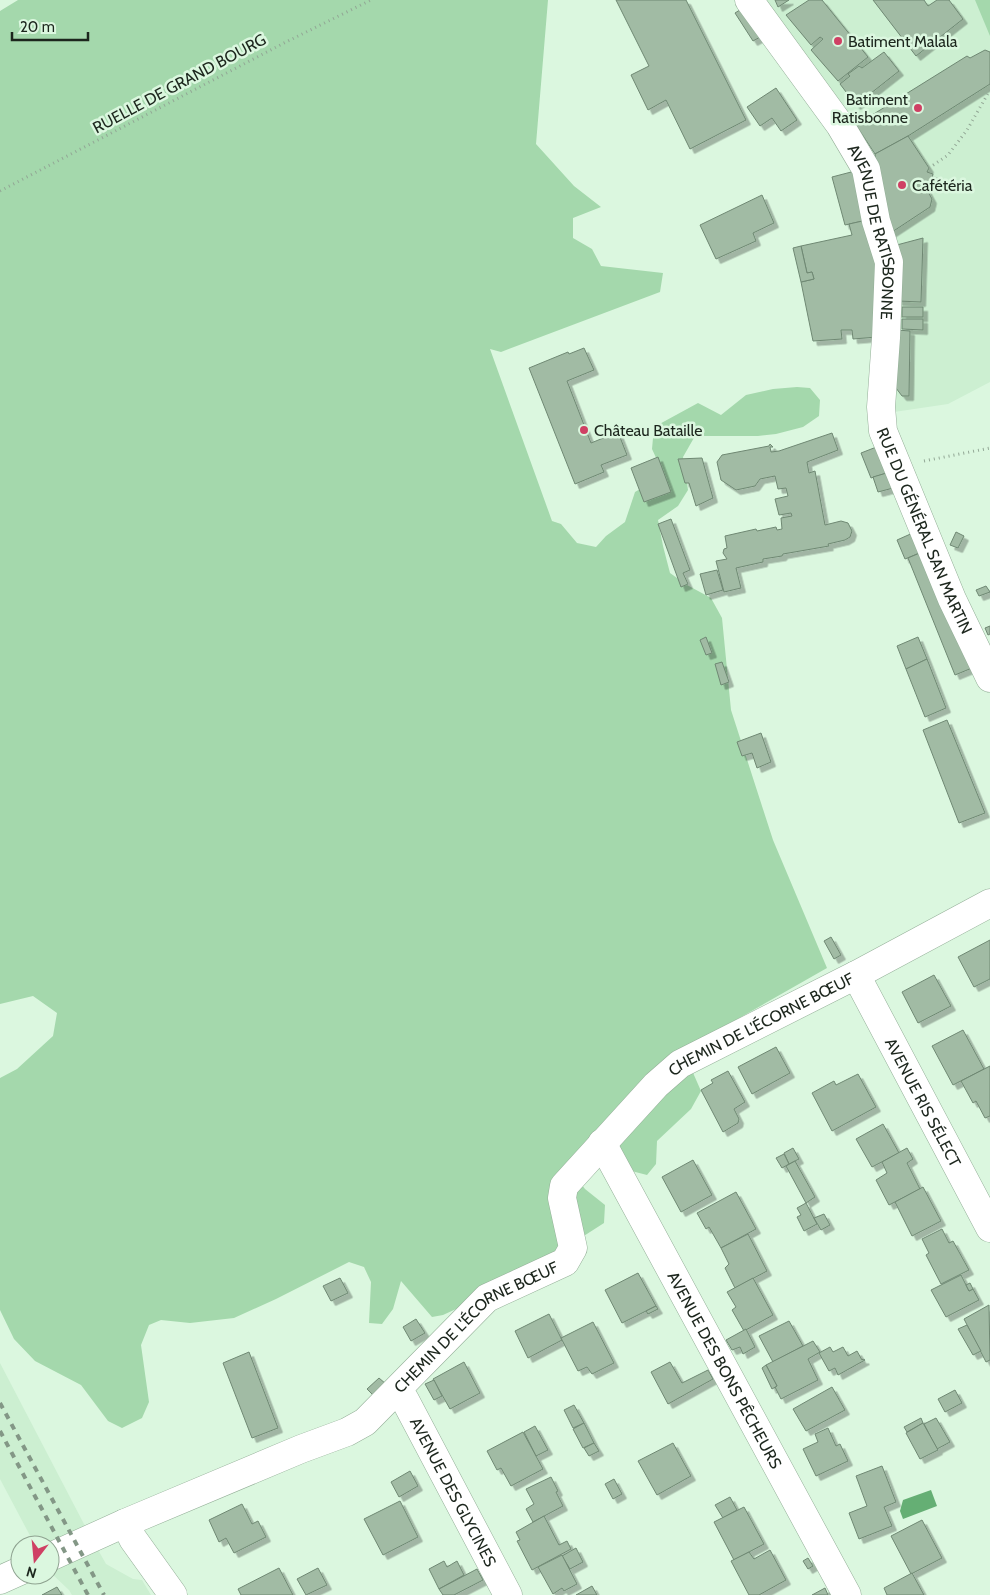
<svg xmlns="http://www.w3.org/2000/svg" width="990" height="1595" font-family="Cabin,sans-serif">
<defs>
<filter id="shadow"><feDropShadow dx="4.5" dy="4.5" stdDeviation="0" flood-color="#0004"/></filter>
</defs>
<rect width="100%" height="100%" fill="#dbf7df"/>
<g fill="#ccefd1">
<path d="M764,0H990V382L948,404L894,412L897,330L875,154L851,116Z"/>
<path d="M0,1363L85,1526L50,1545H35L0,1479Z"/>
<path d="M97,1548L106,1564L133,1579L142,1580L151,1595H72L69,1590L50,1572Z"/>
</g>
<g fill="#a4d8ac">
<path d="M18,0H548L536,144L574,186L601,207L573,218V238L592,249L601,266L663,273L660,292L501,352L490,349L552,521L561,524L577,543L596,547L606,536L625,522L635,492L664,475L652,449L654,427L698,403L721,415L746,395L773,389L797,387L810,388L820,400L819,416L803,427L776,434L758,436H695L683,457L688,490L678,506L658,520L663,546L670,573L687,585L711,598L722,618L731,710L773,840L827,968L683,1050L701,1091L691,1109L657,1141L656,1164L647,1175L585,1159L576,1177L585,1189L605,1205L604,1223L506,1286L443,1315L432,1317L401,1281L393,1309L382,1324L369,1323L371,1282L364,1267L349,1262L276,1299L234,1318L190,1323L161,1320L149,1325L141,1345L149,1402L142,1418L122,1428L108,1421L81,1385L35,1361L14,1339L0,1310V1078L17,1069L53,1036L57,1013L33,996L0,1004V11Z"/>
<path d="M975,0H990V36Z"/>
</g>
<path fill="#65af74" d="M931,1490L937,1506L903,1519L900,1511L903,1500Z"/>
<g fill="#a1bba4" stroke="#6f8873" filter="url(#shadow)">
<path d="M616,0H686L746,120L690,149L666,100L648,110L631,75L649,66Z"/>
<path d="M775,0H789L778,7Z"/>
<path d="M809,0H822L868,57L838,81L811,50L823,39L820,37L811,45L786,15Z"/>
<path d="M873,0H924L928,6L937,0H949L963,19L916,56Z"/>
<path d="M743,8L762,36L753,41L735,13Z"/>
<path d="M985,50L990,52V84L908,136L875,154L856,125L967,56L970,58Z"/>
<path d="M884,52L899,71L856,105L840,84L850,76L848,74L859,66L862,68Z"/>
<path d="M776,88L797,120L781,131L772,118L760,126L747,107Z"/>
<path d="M908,136L929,168L927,172L933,174L931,183L925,182V186L932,199L930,207L889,234L883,215L875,154Z"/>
<path d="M855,171L867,220L845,225L832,177Z"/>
<path d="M762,195L774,223L753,233L756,241L716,259L700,225Z"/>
<path d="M867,220L877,261V337L853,339L852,330H841L842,339L813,341L801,282L814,279L812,272L807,273L801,246L852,235L849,224Z"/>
<path d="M923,238L921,302L898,301L893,246Z"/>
<path d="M801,246L807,273L812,272L814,279L801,282L793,248Z"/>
<rect x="902" y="307" width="21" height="10"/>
<path d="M902,319H923V330L902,329Z"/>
<path d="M897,330L910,331L909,396H902L893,384Z"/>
<path d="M584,348L594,370L567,381L591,443L618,432L627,455L601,465L604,472L575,484L529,368L568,352L569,354Z"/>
<path d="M832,433L838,450L807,462L809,473L815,471L825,525L841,521L848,523L852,531L850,537L845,540L828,544L829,546L783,554L782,556L763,559V562L736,568L741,588L724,592L716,561L727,559L723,553L724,549L727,548L725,536L756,529L757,531L776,527L777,530L782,529L781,518L792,516L791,513L779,515L775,499L788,496L786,488L778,489L775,476L760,479L755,486L736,490L721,480L717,462L722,455L769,446L770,444L773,447H770L771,452L779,451Z"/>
<path d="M879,446L890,472L871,478L861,453Z"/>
<path d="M658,457L671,492L644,502L631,468Z"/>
<path d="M702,458L713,498L696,506L689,483H685L678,459Z"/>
<path d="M890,472L897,487L878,492L873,477Z"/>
<path d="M671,519L690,570L683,573L688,584L681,587L658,524Z"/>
<path d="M915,532L922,552L905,559L897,540Z"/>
<path d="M956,532L964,536L958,548L950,545Z"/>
<path d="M922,552L972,668L955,675L908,558Z"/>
<path d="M717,570L723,590L706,595L700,574Z"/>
<path d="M986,586L990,592L979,596L976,590Z"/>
<path d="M990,626V634L988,635L985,628Z"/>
<path d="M706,637L712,653L706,655L700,640Z"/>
<path d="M918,637L927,659L906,669L897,646Z"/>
<path d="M927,659L946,708L925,717L906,669Z"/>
<path d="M722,662L729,682L721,685L715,664Z"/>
<path d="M947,720L985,813L959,823L923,730Z"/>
<path d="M761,733L771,762L757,768L752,753L742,756L737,742Z"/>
<path d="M831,937L841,955L834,959L824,941Z"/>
<path d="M990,940V979L974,987L958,957Z"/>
<path d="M934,975L951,1006L918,1023L902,992Z"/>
<path d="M963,1030L984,1069L953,1085L932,1046Z"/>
<path d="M776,1047L790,1073L752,1094L738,1067Z"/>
<path d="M990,1066V1116L985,1118L976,1101L973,1103L961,1081Z"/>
<path d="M728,1071L745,1102L734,1109L739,1119L738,1123L723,1132L701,1090L713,1083L711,1080Z"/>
<path d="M858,1074L876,1107L832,1131L812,1093L834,1081L836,1085Z"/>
<path d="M883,1124L899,1153L872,1167L856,1139Z"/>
<path d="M793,1148L799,1159L789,1164L784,1153Z"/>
<path d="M907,1148L913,1159L907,1163L920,1189L889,1205L876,1180L887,1173L882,1162Z"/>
<path d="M784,1154L789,1164L782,1168L776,1158Z"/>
<path d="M693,1160L712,1195L681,1212L662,1177Z"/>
<path d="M795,1161L815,1197L806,1203L786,1166Z"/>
<path d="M923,1187L941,1221L912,1236L895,1202Z"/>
<path d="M736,1192L756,1229L721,1248L709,1227L706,1229L697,1213Z"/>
<path d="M806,1203L817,1224L804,1231L797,1217L801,1215L797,1208Z"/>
<path d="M824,1214L830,1225L821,1230L814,1218Z"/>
<path d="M942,1229L949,1243L953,1241L969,1270L941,1284L926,1255L929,1253L922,1239Z"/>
<path d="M748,1234L767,1271L735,1288L725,1268L729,1264L721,1248Z"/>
<path d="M638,1273L656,1306L622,1323L605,1290Z"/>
<path d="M961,1275L969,1291L973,1289L979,1300L946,1317L931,1290Z"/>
<path d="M340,1278L348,1293L331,1301L323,1286Z"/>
<path d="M753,1278L773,1315L744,1331L732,1310L736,1307L727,1292Z"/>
<path d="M970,1283L973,1289L969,1291L966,1285Z"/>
<path d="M989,1305L990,1360L986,1362L964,1319Z"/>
<path d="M656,1306L658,1309L648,1314L646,1311Z"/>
<path d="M549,1314L562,1340L528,1358L515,1331Z"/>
<path d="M416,1319L425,1333L411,1341L403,1327Z"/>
<path d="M789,1321L803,1346L773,1362L759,1336Z"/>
<path d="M593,1322L614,1363L592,1374L587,1367L578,1371L561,1338Z"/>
<path d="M967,1325L981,1351L973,1355L958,1329Z"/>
<path d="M746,1329L755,1347L743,1354L740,1347L732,1350L726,1340Z"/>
<path d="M813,1341L820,1352L808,1359L818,1380L781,1399L775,1387L777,1386L766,1365Z"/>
<path d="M830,1347L833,1352L843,1347L848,1356L857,1351L862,1360L863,1359L865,1360L838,1375L835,1368L829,1371L819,1353Z"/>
<path d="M249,1352L278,1428L252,1438L223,1363Z"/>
<path d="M464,1362L480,1393L450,1409L433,1379Z"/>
<path d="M670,1362L682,1383L708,1370L713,1379L668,1404L651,1372Z"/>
<path d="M766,1365L777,1386L772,1389L762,1368Z"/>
<path d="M379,1378L386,1384L374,1396L367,1389Z"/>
<path d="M434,1380L442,1396L434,1400L425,1384Z"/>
<path d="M832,1387L845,1410L806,1431L793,1409Z"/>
<path d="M955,1390L962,1403L945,1412L938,1399Z"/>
<path d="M574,1405L584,1423L573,1428L564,1410Z"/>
<path d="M921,1418L923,1423L907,1432L904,1427Z"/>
<path d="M936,1418L950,1442L937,1449L924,1424Z"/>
<path d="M584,1423L594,1443L583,1448L573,1429Z"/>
<path d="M923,1423L938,1450L920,1459L906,1433Z"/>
<path d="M535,1426L548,1450L536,1456L524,1432Z"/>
<path d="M828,1428L836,1446L840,1444L848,1461L816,1476L803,1449L818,1442L815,1434Z"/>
<path d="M523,1432L543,1469L511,1486L501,1468L497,1470L487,1451Z"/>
<path d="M594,1443L599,1451L589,1456L584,1448Z"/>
<path d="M673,1443L691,1476L657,1495L638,1461Z"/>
<path d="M882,1466L896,1502L884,1507L892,1526L859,1539L849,1513L867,1506L856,1476Z"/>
<path d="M410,1471L418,1486L399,1497L391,1482Z"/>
<path d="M551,1477L558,1491L556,1492L563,1506L533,1522L526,1509L534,1504L526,1489Z"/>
<path d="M614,1479L622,1494L613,1499L605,1484Z"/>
<path d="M730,1497L737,1510L723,1518L715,1505Z"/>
<path d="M400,1501L418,1537L383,1555L364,1519Z"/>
<path d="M242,1504L252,1524L258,1521L266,1537L234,1553L226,1538L219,1542L209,1520Z"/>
<path d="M744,1507L764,1544L734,1560L714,1522Z"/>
<path d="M544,1516L559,1545L567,1541L571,1549L532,1570L517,1541L520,1540L516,1532Z"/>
<path d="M922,1520L942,1558L911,1574L891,1536Z"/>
<path d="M576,1548L583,1562L570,1569L562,1556Z"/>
<path d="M770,1550L786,1580L759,1595H749L731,1561L749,1552L754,1559Z"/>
<path d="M562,1555L577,1584L564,1591L562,1588L553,1594L538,1567Z"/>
<path d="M808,1558L813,1566L808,1569L803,1561Z"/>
<path d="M444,1561L447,1567L457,1561L464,1575L439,1589L429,1569Z"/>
<path d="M279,1568L293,1595H241L238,1589Z"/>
<path d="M318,1568L327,1585L306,1595L297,1579Z"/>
<path d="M477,1569L483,1580L454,1595H443L439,1589Z"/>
<path d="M912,1573L924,1595H887L884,1588Z"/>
<path d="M592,1586L597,1595H576Z"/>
<path d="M57,1587L62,1595H42Z"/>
<path d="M825,1588L828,1595H812Z"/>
</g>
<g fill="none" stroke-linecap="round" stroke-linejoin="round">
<defs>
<g id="minor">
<path id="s1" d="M749,0L840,125L866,169L876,221L889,262L886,338L881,407L883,431L952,599L990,678"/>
<path id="s2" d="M856,975L990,1228"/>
<path id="s3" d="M602,1143L847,1595"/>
<path id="s4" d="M398,1390L405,1400L508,1595"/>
<path d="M125,1523L133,1539L173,1595"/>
<path id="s5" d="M50,1557L125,1523L301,1449L347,1432L365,1422L487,1298L565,1262L573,1248L562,1198L564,1186L656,1085L680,1064L856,975L990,903"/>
<path d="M0,1580L20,1571"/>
</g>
</defs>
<use href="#minor" stroke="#94af98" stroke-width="29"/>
<g stroke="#92a795" stroke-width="3" stroke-dasharray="1 4" stroke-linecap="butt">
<path d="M929,168L948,155L967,130L990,90"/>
<path d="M0,191L286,42L371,0"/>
<path d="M924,461L990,448"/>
</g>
<use href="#minor" stroke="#fff" stroke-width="28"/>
<g stroke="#839786" stroke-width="4" stroke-dasharray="6 6" stroke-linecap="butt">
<path d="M0,1403L104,1595"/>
<path d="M0,1431L88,1595"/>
</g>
</g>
<g fill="#cf4064" stroke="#dbf7df" stroke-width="2">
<circle cx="838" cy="41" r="5"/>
<circle cx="918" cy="108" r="5"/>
<circle cx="902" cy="185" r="5"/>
<circle cx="584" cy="430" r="5"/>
</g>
<g text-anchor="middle" stroke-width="5" stroke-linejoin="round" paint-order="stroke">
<g font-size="16" fill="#1c261d" stroke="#dbf7df" text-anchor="start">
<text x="848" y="47">Batiment Malala</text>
<text x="908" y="105" text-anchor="end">Batiment<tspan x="908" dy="18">Ratisbonne</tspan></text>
<text x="912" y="191">Cafétéria</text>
<text x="594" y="436">Château Bataille</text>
</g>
<g font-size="16" fill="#1c261d" stroke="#dbf7df">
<text transform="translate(179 83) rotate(-28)" y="6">RUELLE DE GRAND BOURG</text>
<text dy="6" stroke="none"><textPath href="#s1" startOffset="269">AVENUE DE RATISBONNE</textPath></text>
<text dy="6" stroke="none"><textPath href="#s1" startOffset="579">RUE DU GÉNÉRAL SAN MARTIN</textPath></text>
<text dy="6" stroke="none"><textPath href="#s5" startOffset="941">CHEMIN DE L'ÉCORNE BŒUF</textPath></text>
<text dy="6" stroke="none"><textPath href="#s2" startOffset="144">AVENUE RIS SÉLECT</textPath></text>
<text dy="6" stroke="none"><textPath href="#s5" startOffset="491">CHEMIN DE L'ÉCORNE BŒUF</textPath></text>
<text dy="6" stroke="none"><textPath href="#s3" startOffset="258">AVENUE DES BONS PÊCHEURS</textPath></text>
<text dy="6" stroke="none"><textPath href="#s4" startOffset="116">AVENUE DES GLYCINES</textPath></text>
</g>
</g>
<g transform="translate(35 1560) rotate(196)"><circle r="24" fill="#dbf7df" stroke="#8fa391"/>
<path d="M0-4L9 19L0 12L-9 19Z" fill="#cf4064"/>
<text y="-8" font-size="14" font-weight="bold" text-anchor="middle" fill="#1c261d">N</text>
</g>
<path d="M12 32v8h76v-8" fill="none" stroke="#1c261d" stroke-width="2.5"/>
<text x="20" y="32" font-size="15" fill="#1c261d" stroke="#dbf7df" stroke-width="4" paint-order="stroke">20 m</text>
</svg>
